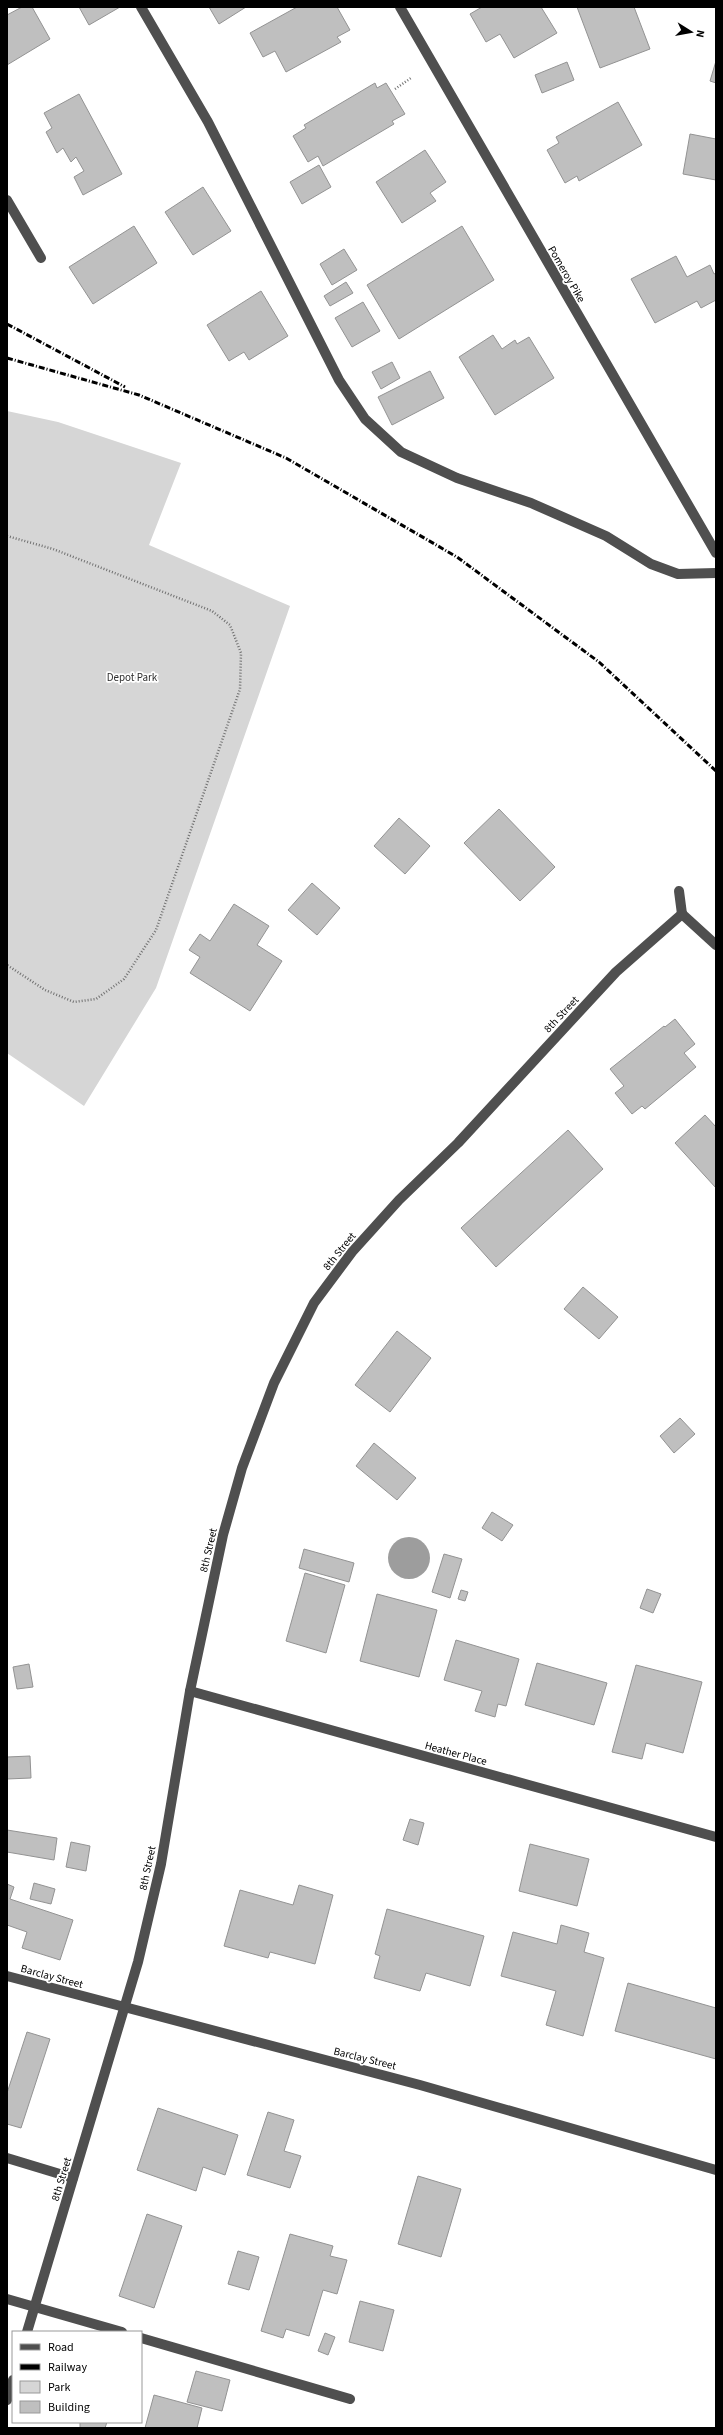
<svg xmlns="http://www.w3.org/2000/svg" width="723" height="2435" font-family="'Source Sans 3',sans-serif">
<rect width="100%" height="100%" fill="#fff"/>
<path fill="#d6d6d6" d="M7,411L58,422L181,463L149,545L290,606L156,988L84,1106L7,1053Z"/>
<circle fill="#9d9d9d" cx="409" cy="1558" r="21"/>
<g fill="#bfbfbf" stroke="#939393">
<path d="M22,7H32L50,39L7,65V15Z"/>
<path d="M79,7H120L89,25Z"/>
<path d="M209,7H246L219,24Z"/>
<path d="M297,7H337L350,30L337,37L341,42L286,72L275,51L263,57L250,33Z"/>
<path d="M482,7H541L557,33L514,58L500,34L486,42L470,14Z"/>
<path d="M577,7H634L650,49L600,68Z"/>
<path d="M716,61V83L710,81Z"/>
<path d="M567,62L574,80L542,93L535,75Z"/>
<path d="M375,83L377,88L386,83L405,114L392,121L394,124L323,166L318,156L308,162L293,136L306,128L304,125Z"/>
<path d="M79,94L122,174L83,195L74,177L84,171L76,157L71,162L63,148L57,153L46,132L52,128L44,113Z"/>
<path d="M618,102L642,145L579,181L577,176L565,183L547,150L559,143L556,137Z"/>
<path d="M690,134L716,139V180L683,174Z"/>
<path d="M425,150L446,182L430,193L436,201L402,223L376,182Z"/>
<path d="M319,165L331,187L302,204L290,182Z"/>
<path d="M203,187L231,231L193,255L165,212Z"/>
<path d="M134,226L157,263L93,304L69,267Z"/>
<path d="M462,226L494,280L399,339L367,285Z"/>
<path d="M344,249L357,270L332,285L320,264Z"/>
<path d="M676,256L687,277L710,265L714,274L716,273V300L701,308L697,301L655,323L631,279Z"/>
<path d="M346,282L353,293L330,306L324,296Z"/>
<path d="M261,291L288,336L249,360L244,352L229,361L207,325Z"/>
<path d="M363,302L380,331L352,347L335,318Z"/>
<path d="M493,335L502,349L515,340L517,344L529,337L554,378L495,415L459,357Z"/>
<path d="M392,362L400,378L381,389L372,372Z"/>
<path d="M430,371L444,398L392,425L378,397Z"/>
<path d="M499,809L555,867L520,901L464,843Z"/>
<path d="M399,818L430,846L405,874L374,846Z"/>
<path d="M312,883L340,908L317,935L288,910Z"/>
<path d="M234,904L269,926L257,945L282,961L250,1011L190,973L200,957L189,950L200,934L210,941Z"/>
<path d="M675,1019L695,1044L684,1053L696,1067L645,1109L642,1106L632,1114L615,1093L624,1086L610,1069L664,1026L665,1027Z"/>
<path d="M705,1115L716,1127V1188L675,1143Z"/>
<path d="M568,1130L603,1169L496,1267L461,1228Z"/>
<path d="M583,1287L618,1317L599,1339L564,1309Z"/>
<path d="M397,1331L431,1358L390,1412L355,1385Z"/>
<path d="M680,1418L695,1434L674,1453L660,1436Z"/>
<path d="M374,1443L416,1478L397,1500L356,1466Z"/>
<path d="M492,1512L513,1525L502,1541L482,1528Z"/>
<path d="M304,1549L354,1563L349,1582L299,1568Z"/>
<path d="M444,1554L462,1559L450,1598L432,1592Z"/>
<path d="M305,1573L345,1585L326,1653L286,1641Z"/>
<path d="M647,1589L661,1594L653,1613L640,1608Z"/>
<path d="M461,1590L468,1592L465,1601L458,1599Z"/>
<path d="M377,1594L437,1610L419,1677L360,1661Z"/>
<path d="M456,1640L519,1659L506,1706L498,1704L495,1717L475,1711L482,1691L444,1680Z"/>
<path d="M537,1663L607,1683L594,1725L525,1705Z"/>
<path d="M29,1664L33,1687L17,1689L13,1667Z"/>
<path d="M636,1665L702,1682L683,1753L646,1743L642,1759L612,1752Z"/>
<path d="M30,1756L31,1778L7,1779V1757Z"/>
<path d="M410,1819L424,1823L418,1845L403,1840Z"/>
<path d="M7,1830L57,1838L54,1860L7,1852Z"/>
<path d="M71,1842L90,1846L86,1871L66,1867Z"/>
<path d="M530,1844L589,1859L577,1906L519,1891Z"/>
<path d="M34,1883L55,1889L51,1904L30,1899Z"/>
<path d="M7,1884L14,1887L10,1899L73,1920L60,1960L22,1948L27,1932L7,1925Z"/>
<path d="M299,1885L333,1895L315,1964L270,1952L268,1958L224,1946L240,1890L293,1905Z"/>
<path d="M387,1909L484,1936L470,1986L426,1973L420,1991L374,1978L380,1956L375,1954Z"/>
<path d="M561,1925L589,1933L584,1952L604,1958L583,2036L546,2025L556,1991L501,1976L513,1932L557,1944Z"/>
<path d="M628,1983L716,2008V2059L615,2031Z"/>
<path d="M27,2032L50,2039L21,2128L7,2124V2093Z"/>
<path d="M158,2108L238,2135L225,2175L203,2167L196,2191L137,2170Z"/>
<path d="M268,2112L294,2120L284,2151L301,2156L290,2188L247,2175Z"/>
<path d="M418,2176L461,2189L441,2257L398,2244Z"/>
<path d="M147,2214L182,2226L154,2308L119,2296Z"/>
<path d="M290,2234L333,2246L330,2256L347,2260L337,2294L323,2290L309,2336L286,2329L283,2338L261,2331Z"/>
<path d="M238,2251L259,2257L249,2290L228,2284Z"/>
<path d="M360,2301L394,2310L383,2351L349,2342Z"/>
<path d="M325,2333L335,2337L328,2355L318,2351Z"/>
<path d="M196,2371L230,2380L222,2411L187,2402Z"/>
<path d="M154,2395L202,2408L197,2428H145Z"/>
<path d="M80,2422H107L105,2428H80Z"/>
</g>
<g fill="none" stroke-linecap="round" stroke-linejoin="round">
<g stroke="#717171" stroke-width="2.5" stroke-dasharray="1 2" stroke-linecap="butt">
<path d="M395,89L411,78"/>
<path d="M7,536L53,549L212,611L230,625L241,653L240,689L156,930L124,979L96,999L74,1002L45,990L7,965"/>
</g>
<g stroke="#4f4f4f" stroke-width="10">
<path d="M141,7L208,122L339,380L365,419L401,452L457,478L531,503L606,536L651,564L678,574L716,573"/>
<path d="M400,7L716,553"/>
<path d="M7,200L41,258"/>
<path d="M679,891L682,914"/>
<path d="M682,914L716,945"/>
<path d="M190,1691L716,1837"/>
<path d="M7,1976L420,2085L716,2170"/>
<path d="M7,2158L73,2178"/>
<path d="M7,2299L122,2332"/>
<path d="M27,2332L138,1962L161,1864L190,1691L223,1535L242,1468L274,1383L314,1303L352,1252L399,1200L458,1143L616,972L682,914"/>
<path d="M141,2338L350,2399"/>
<path d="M7,2400L13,2380"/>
</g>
<g stroke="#000" stroke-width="3" stroke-dasharray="6 2 1 2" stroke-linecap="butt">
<path d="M7,324L125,387"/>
<path d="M7,358L139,395L286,458L457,557L599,662L716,771"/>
</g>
</g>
<g text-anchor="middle" stroke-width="3.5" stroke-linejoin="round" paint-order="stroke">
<g font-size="11" fill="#000" stroke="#fff">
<text transform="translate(567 274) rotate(60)" y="4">Pomeroy Pike</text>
<text transform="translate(561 1014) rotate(-47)" y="4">8th Street</text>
<text transform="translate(339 1251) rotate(-51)" y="4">8th Street</text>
<text transform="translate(208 1550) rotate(-77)" y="4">8th Street</text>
<text transform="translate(456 1753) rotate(15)" y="4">Heather Place</text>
<text transform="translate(147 1868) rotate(-78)" y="4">8th Street</text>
<text transform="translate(52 1976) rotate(15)" y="4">Barclay Street</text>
<text transform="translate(365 2058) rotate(14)" y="4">Barclay Street</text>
<text transform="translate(61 2179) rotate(-73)" y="4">8th Street</text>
</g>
<g font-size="11" fill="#2d2d2d" stroke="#fff">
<text x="132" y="681">Depot Park</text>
</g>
</g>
<rect width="723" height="2435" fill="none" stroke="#000000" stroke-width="16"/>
<rect x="12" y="2331" width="130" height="92" fill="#ffffff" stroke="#999999"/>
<rect x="20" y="2344" width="20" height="6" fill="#4f4f4f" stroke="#999999"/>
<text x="48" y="2351" font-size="12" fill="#000000">Road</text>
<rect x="20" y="2364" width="20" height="6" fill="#000000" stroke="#999999"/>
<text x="48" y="2371" font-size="12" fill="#000000">Railway</text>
<rect x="20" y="2381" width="20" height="12" fill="#d6d6d6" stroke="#999999"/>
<text x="48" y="2391" font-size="12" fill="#000000">Park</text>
<rect x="20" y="2401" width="20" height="12" fill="#bfbfbf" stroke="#999999"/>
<text x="48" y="2411" font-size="12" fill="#000000">Building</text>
<g transform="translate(691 32) rotate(101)" stroke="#ffffff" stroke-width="3" paint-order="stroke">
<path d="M0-3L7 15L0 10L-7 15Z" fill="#000000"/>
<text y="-6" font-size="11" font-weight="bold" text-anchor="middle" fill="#000000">N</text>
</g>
</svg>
